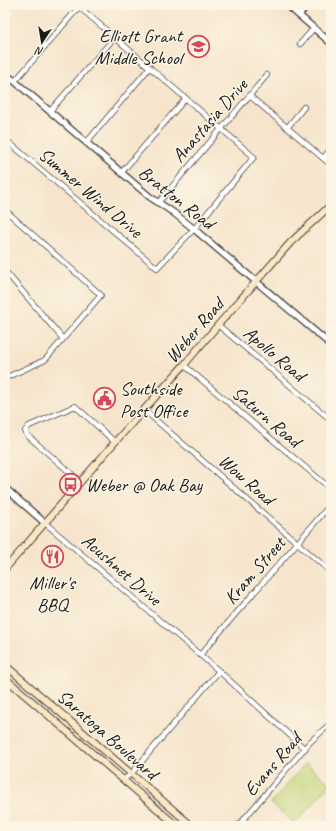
<svg xmlns="http://www.w3.org/2000/svg" width="336" height="831" font-family="Caveat,sans-serif">
<rect width="100%" height="100%" fill="#fcf5e5"/>
<filter id="ink" filterUnits="userSpaceOnUse"><feTurbulence type="fractalNoise" baseFrequency=".025" numOctaves="2"/><feDisplacementMap in="SourceGraphic" scale="8" xChannelSelector="R" yChannelSelector="G"/><feConvolveMatrix kernelMatrix="1 2 1 2 8 2 1 2 1" color-interpolation-filters="sRGB"/></filter>
<filter id="wash" filterUnits="userSpaceOnUse"><feTurbulence type="fractalNoise" baseFrequency=".012" numOctaves="4" result="noise"/><feDisplacementMap in="SourceGraphic" scale="16" xChannelSelector="R" yChannelSelector="G"/><feGaussianBlur stdDeviation="0.9" result="paint"/><feColorMatrix in="noise" values="0 0 0 0 0 0 0 0 0 0 0 0 0 0 0 0 0 1.4 0 .05"/><feComposite in="paint" operator="in"/></filter>
<g filter="url(#wash)">
<rect width="100%" height="100%" fill="#f6e5cc"/>
<path fill="#c3d376" stroke="#707849" d="M306,763L330,784L295,824L271,803Z"/>
</g>
<g filter="url(#ink)">
<g fill="none" stroke-linecap="round" stroke-linejoin="round">
<defs>
<g id="minor">
<path d="M300,44L314,28"/>
<path d="M15,81L79,7"/>
<path d="M250,96L331,165"/>
<path d="M50,111L115,37"/>
<path d="M287,128L304,107"/>
<path d="M5,139L157,268L194,229L254,157L77,5"/>
<path d="M86,143L150,67"/>
<path d="M323,158L331,149"/>
<path d="M121,173L186,98"/>
<path d="M158,203L267,75"/>
<path d="M5,210L101,295L45,360L5,378"/>
<path d="M5,271L63,339"/>
<path d="M218,325L331,420"/>
<path d="M184,365L331,489"/>
<path d="M144,410L331,572"/>
<path d="M81,482L28,436L25,431L29,426L75,406L115,442"/>
<path d="M45,523L219,671L305,749"/>
<path d="M200,655L331,504"/>
<path d="M123,780L131,774L219,671"/>
<path d="M238,826L310,742L331,723"/>
</g>
<g id="tertiary">
<path d="M287,5L331,43"/>
<path d="M5,8L8,5"/>
<path d="M299,15L307,5"/>
<path d="M5,73L150,197L174,213L194,229L331,345"/>
<path d="M5,488L45,523"/>
</g>
<g id="secondary">
<path d="M5,569L115,442L184,365L218,325L291,242L331,205"/>
<path d="M5,665L192,826"/>
<path d="M5,678L177,826"/>
</g>
</defs>
<use href="#minor" stroke="#3d3a36" stroke-width="6"/>
<use href="#tertiary" stroke="#3d3a36" stroke-width="8"/>
<use href="#secondary" stroke="#3d3a36" stroke-width="8"/>
<use href="#minor" stroke="#fff" stroke-width="4.5"/>
<use href="#tertiary" stroke="#fff" stroke-width="5.5"/>
<use href="#secondary" stroke="#fbe7c3" stroke-width="6"/>
</g>
</g>
<defs>
<symbol id="school-ring" viewBox="-11 -11 22 22"><circle r="9.5" fill="#fcf5e5" stroke="#d1495b" stroke-width="1.5"/><path d="M0-5L7-2L0 1L-7-2ZM-4 1L0 2.5L4 1V4Q0 6-4 4Z" fill="#d1495b"/></symbol>
<symbol id="civic-ring" viewBox="-11 -11 22 22"><circle r="9.5" fill="#fcf5e5" stroke="#d1495b" stroke-width="1.5"/><path d="M-.6-6.5H3V-4.5H.6V-3L4-1V1h2V6H-6V1h2V-1L-.6-3ZM-1.2 2.5V6h2.4V2.5Z" fill="#d1495b"/></symbol>
<symbol id="bus-ring" viewBox="-11 -11 22 22"><circle r="9.5" fill="#fcf5e5" stroke="#d1495b" stroke-width="1.5"/><path d="M-5-6H5V4H4V6H2V4H-2V6H-4V4H-5ZM-3.5-4V0h7V-4ZM-3.5 1.2v1.5H-2V1.2ZM2 1.2v1.5H3.5V1.2Z" fill="#d1495b"/></symbol>
<symbol id="restaurant-ring" viewBox="-11 -11 22 22"><circle r="9.5" fill="#fcf5e5" stroke="#d1495b" stroke-width="1.5"/><path d="M-5-6h1v4h1v-4h1v4h1v-4h1v5L-1.5 .5V6h-2V.5L-5-1ZM5-6V6H3V1.5H1.5Q1.5-4 5-6Z" fill="#d1495b"/></symbol>
</defs>
<g fill-rule="evenodd">
<use href="#school-ring" x="186" y="34" width="25" height="25"/>
<use href="#civic-ring" x="92" y="386" width="25" height="25"/>
<use href="#bus-ring" x="58" y="472" width="25" height="25"/>
<use href="#restaurant-ring" x="40" y="544" width="25" height="25"/>
</g>
<g text-anchor="middle" stroke-width="3" stroke-linejoin="round" paint-order="stroke">
<g font-size="19" fill="#1c1c1c" stroke="#fcf5e5" text-anchor="start">
<text x="182" y="42" text-anchor="end">Elliott Grant<tspan x="182" dy="22">Middle School</tspan></text>
<text x="120" y="395">Southside<tspan x="120" dy="22">Post Office</tspan></text>
<text x="86" y="491">Weber @ Oak Bay</text>
<text x="52" y="589" text-anchor="middle">Miller's<tspan x="52" dy="22">BBQ</tspan></text>
</g>
<g font-size="19" fill="#1c1c1c" stroke="#fcf5e5">
<text transform="translate(209 120) rotate(-49)" y="7">Anastasia Drive</text>
<text transform="translate(91 192) rotate(40)" y="7">Summer Wind Drive</text>
<text transform="translate(177 197) rotate(38)" y="7">Bratton Road</text>
<text transform="translate(194 330) rotate(-49)" y="7">Weber Road</text>
<text transform="translate(275 353) rotate(40)" y="7">Apollo Road</text>
<text transform="translate(267 416) rotate(40)" y="7">Saturn Road</text>
<text transform="translate(247 479) rotate(41)" y="7">Wow Road</text>
<text transform="translate(122 569) rotate(41)" y="7">Acushnet Drive</text>
<text transform="translate(254 570) rotate(-49)" y="7">Kram Street</text>
<text transform="translate(108 734) rotate(41)" y="7">Saratoga Boulevard</text>
<text transform="translate(272 764) rotate(-49)" y="7">Evans Road</text>
</g>
</g>
<rect width="336" height="831" fill="none" stroke="#fcf5e5" stroke-width="20"/>
<g transform="translate(42 42) rotate(192)" stroke="#fcf5e5" stroke-width="3" paint-order="stroke">
<path d="M0-3L7 15L0 10L-7 15Z" fill="#1c1c1c"/>
<text y="-6" font-size="11" font-weight="bold" text-anchor="middle" fill="#1c1c1c">N</text>
</g>
</svg>
